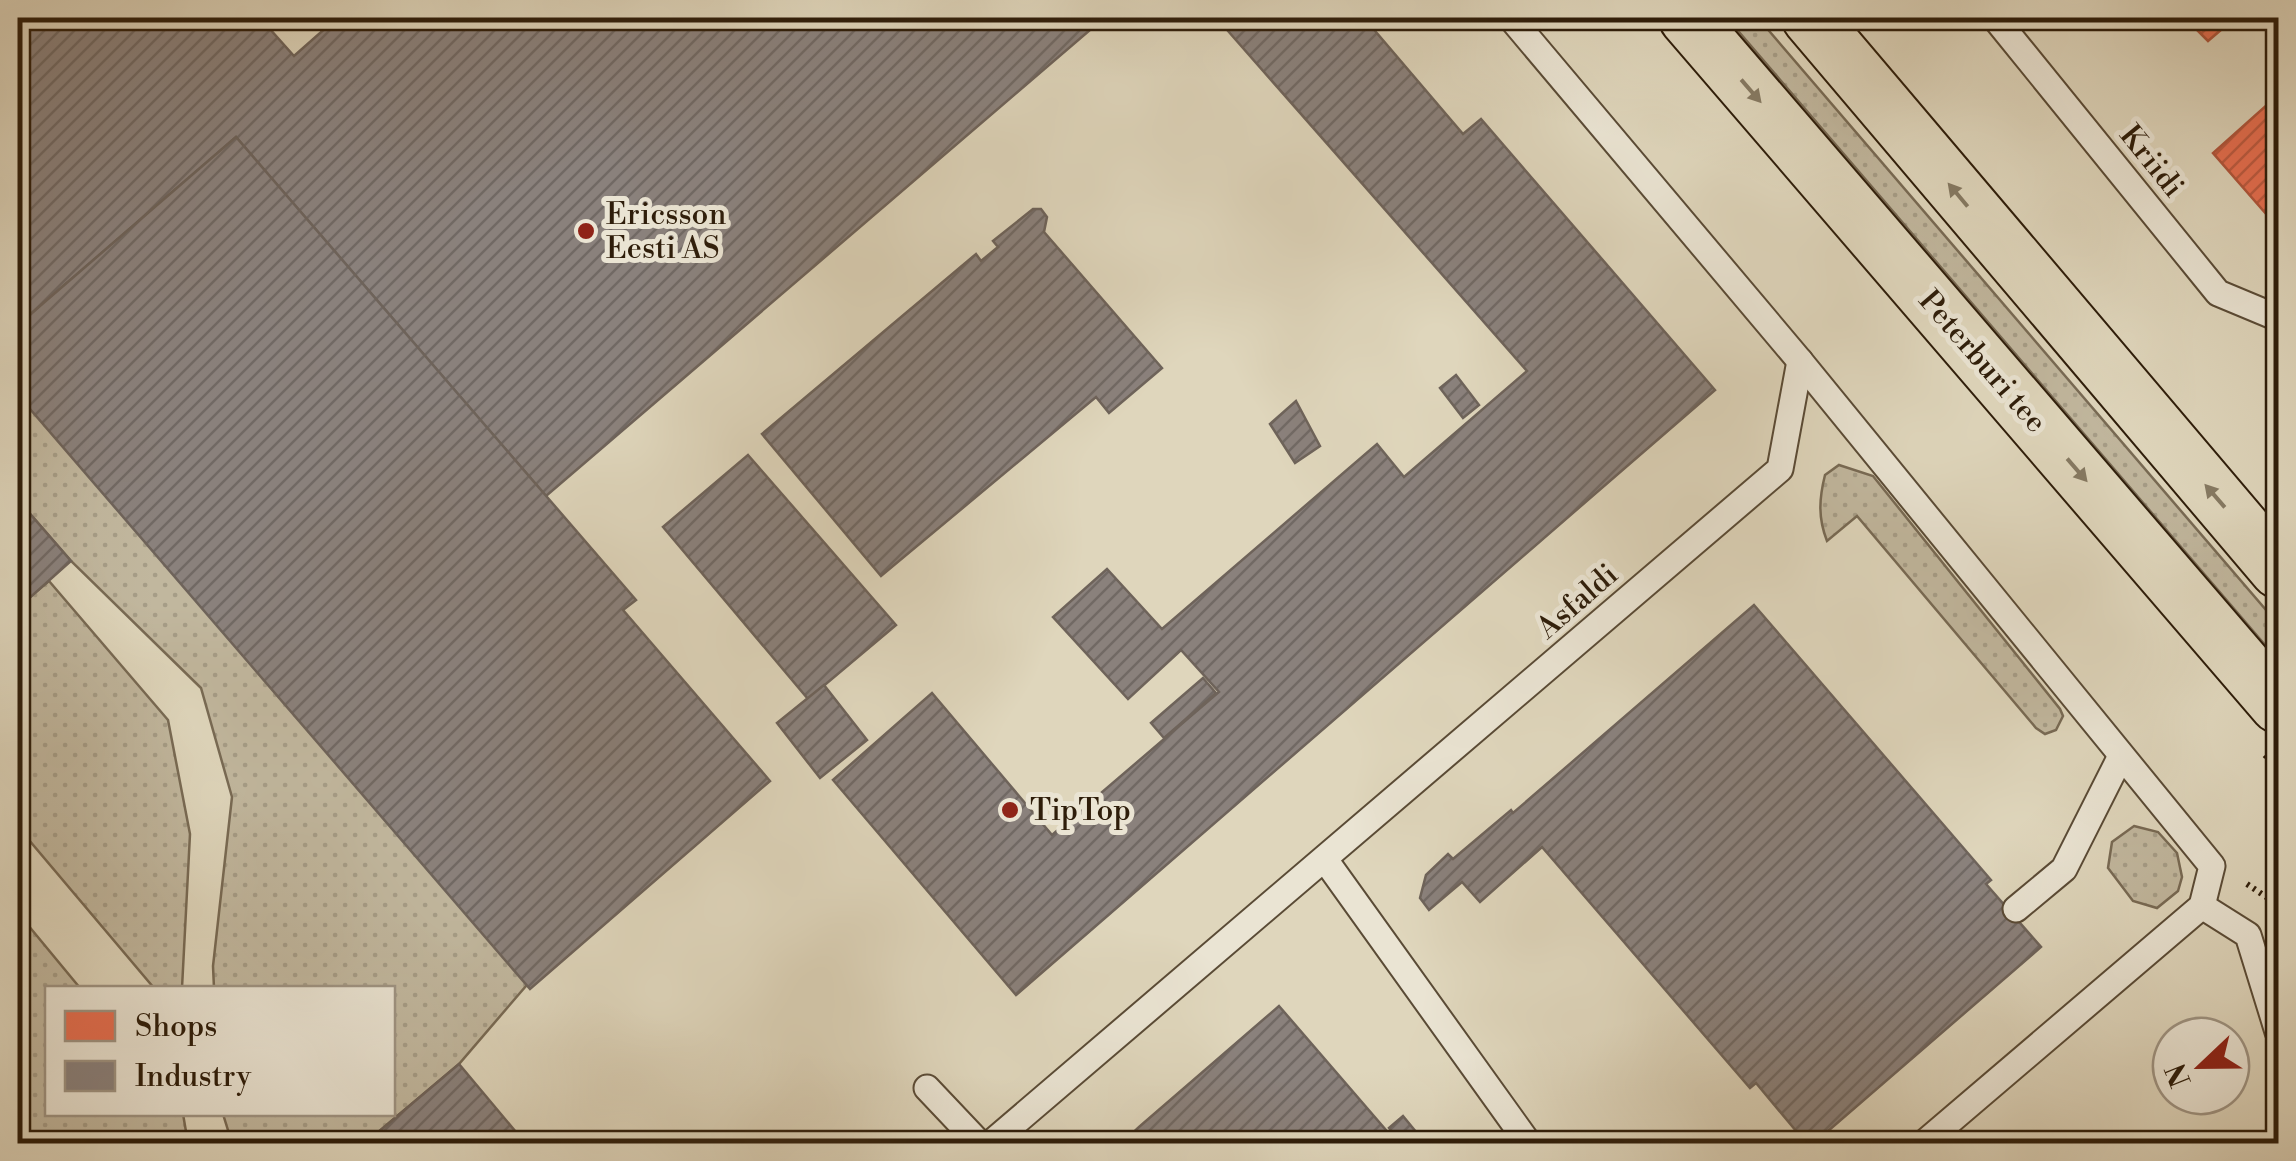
<svg xmlns="http://www.w3.org/2000/svg" width="2296" height="1161" font-family="'Libre Bodoni',serif">
<defs>
<pattern id="grass-dots" width="8" height="8" patternUnits="userSpaceOnUse" patternTransform="scale(2.5)"><rect width="8" height="8" fill="#c1b79e"/><path d="M2 2h.1M6 6h.1" fill="none" stroke="#a69d87" stroke-width="1.8" stroke-linecap="round"/></pattern>
<pattern id="shops-hatch" width="6" height="6" patternUnits="userSpaceOnUse" patternTransform="scale(2.5)"><rect width="6" height="6" fill="#e76f51"/><path d="M-1 1l2-2M0 6l6-6M5 7l2-2" fill="none" stroke="#bc5b41"/></pattern>
<pattern id="industry-hatch" width="6" height="6" patternUnits="userSpaceOnUse" patternTransform="scale(2.5)"><rect width="6" height="6" fill="#8a817c"/><path d="M-1 1l2-2M0 6l6-6M5 7l2-2" fill="none" stroke="#716964"/></pattern>
</defs>
<rect width="100%" height="100%" fill="#dfd6bc"/>
<filter id="stains"><feTurbulence type="fractalNoise" baseFrequency=".002" numOctaves="4"/><feColorMatrix values="0 0 0 0 .2 0 0 0 0 .09 0 0 0 0 .02 0 0 0 .5 -.17"/></filter>
<radialGradient id="worn" r=".72"><stop offset=".6" stop-color="#630" stop-opacity="0"/><stop offset="1" stop-color="#630" stop-opacity=".3"/></radialGradient>
<g fill="url(#grass-dots)" stroke="#786a54" stroke-width="2.5">
<path d="M1727,18H1758L2278,624V660Z"/>
<path d="M18,394L532,979L459,1064L376,1134L384,1143H232L223,1114H392V988H214L213,966L232,797L201,688L71,561L18,500Z"/>
<path d="M1839,465L1873,476L2060,709L2063,716L2056,730L2045,734L2036,728L1857,516L1827,541C1818,518 1819,499 1825,475Z"/>
<path d="M49,581L168,720L190,834L182,988H154L18,827V594L25,601Z"/>
<path d="M2134,826L2158,832L2177,853L2182,877L2178,891L2157,908L2133,901L2108,868L2112,842Z"/>
<path d="M18,913L80,988H48V1114H183L188,1143H35L18,1124Z"/>
</g>
<g fill="url(#shops-hatch)" stroke="#b0563c" stroke-width="2.5">
<path d="M2185,18H2235L2208,41Z"/>
<path d="M2278,95V205L2267,215L2213,153Z"/>
</g>
<g fill="url(#industry-hatch)" stroke="#6e635a" stroke-width="2.5">
<path d="M18,18H260L294,56L337,18H1104L546,496L236,137L18,325Z"/>
<path d="M1244,18H1364L1463,134L1481,119L1715,390L1016,995L833,780L932,693L1052,835L1219,692L1181,650L1128,699L1053,617L1107,569L1162,629L1377,444L1404,477L1527,371L1228,31Z"/>
<path d="M236,137L636,600L623,610L770,781L530,989L18,395V325Z"/>
<path d="M1033,209H1041L1047,217L1044,232L1162,368L1109,413L1096,397L881,576L762,434L976,254L981,261L998,247L993,241Z"/>
<path d="M1456,375L1479,405L1463,418L1440,388Z"/>
<path d="M1296,401L1320,446L1295,463L1270,424Z"/>
<path d="M748,455L896,625L808,699L663,527Z"/>
<path d="M18,500L71,561L25,602L18,593Z"/>
<path d="M1754,605L1991,880L1986,884L2041,947L1813,1144H1807L1756,1083L1750,1088L1542,847L1480,902L1462,882L1429,910L1420,898L1426,875L1448,854L1453,859L1511,810L1513,813Z"/>
<path d="M1203,678L1216,693L1164,738L1151,723Z"/>
<path d="M824,685L867,740L820,778L777,723Z"/>
<path d="M1279,1006L1398,1144H1121L1139,1127Z"/>
<path d="M459,1064L526,1144H384L376,1134Z"/>
<path d="M1403,1116L1426,1144H1402L1389,1128Z"/>
</g>
<g fill="none" stroke-linecap="round" stroke-linejoin="round">
<defs>
<g id="lane">
<path d="M1511,18L1800,361L2212,866L2202,906L1923,1144"/>
<path d="M1995,18L2218,293L2278,318"/>
<path d="M1326,861L1529,1144"/>
<path d="M2202,906L2248,935L2278,1032"/>
<path d="M2016,909L2064,869L2121,756"/>
<path d="M927,1088L980,1144"/>
<path d="M990,1144L1780,469L1800,361"/>
</g>
<g id="highway">
<path d="M1687,18L2278,705"/>
<path d="M1810,18L2278,570"/>
</g>
</defs>
<use href="#lane" stroke="#5a4b36" stroke-width="29"/>
<use href="#highway" stroke="#2e1d0a" stroke-width="59"/>
<g stroke="#2e1d0a" stroke-width="6" stroke-dasharray="2.5 5" stroke-linecap="butt">
<path d="M2265,755L2278,770"/>
<path d="M2247,884L2278,905"/>
</g>
<use href="#lane" stroke="#eae4d3" stroke-width="25"/>
<use href="#highway" stroke="#dfd6bc" stroke-width="55"/>
</g>
<defs><path id="oneway-solid" d="M-6-.8H1V-3.2L6.5 0L1 3.2V.8H-6Z" transform="scale(2.5)"/></defs>
<g fill="#867a63">
<use href="#oneway-solid" transform="translate(1751 91) rotate(49)"/>
<use href="#oneway-solid" transform="translate(1958 195) rotate(-130)"/>
<use href="#oneway-solid" transform="translate(2077 470) rotate(49)"/>
<use href="#oneway-solid" transform="translate(2215 496) rotate(-131)"/>
</g>
<g fill="#8f2418" stroke="#eae4d3" stroke-width="4">
<circle cx="586" cy="231" r="10"/>
<circle cx="1010" cy="810" r="10"/>
</g>
<g text-anchor="middle" stroke-width="10" stroke-linejoin="round" paint-order="stroke">
<g font-size="30" fill="#2e1d0a" stroke="#eae4d3">
<text transform="translate(2152 161) rotate(51)" y="10">Kriidi</text>
<text transform="translate(1983 361) rotate(49)" y="10">Peterburi tee</text>
<text transform="translate(1577 601) rotate(-41)" y="10">Asfaldi</text>
</g>
<g font-size="30" fill="#2e1d0a" stroke="#eae4d3" text-anchor="start">
<text x="606" y="224">Ericsson<tspan x="606" dy="34">Eesti AS</tspan></text>
<text x="1030" y="820">TipTop</text>
</g>
</g>
<rect width="2296" height="1161" fill="none" stroke="#dfd6bc" stroke-width="60"/>
<rect x="20" y="20" width="2256" height="1121" fill="none" stroke="#2e1d0a" stroke-width="5"/>
<rect x="30" y="30" width="2236" height="1101" fill="none" stroke="#2e1d0a" stroke-width="2.5"/>
<rect x="45" y="986" width="350" height="130" fill="#eae4d3" stroke="#9f9483" stroke-width="2.5"/>
<rect x="65" y="1011" width="50" height="30" fill="#e76f51" stroke="#9f9483" stroke-width="2.5"/>
<text x="135" y="1036" font-size="30" fill="#2e1d0a">Shops</text>
<rect x="65" y="1061" width="50" height="30" fill="#8a817c" stroke="#9f9483" stroke-width="2.5"/>
<text x="135" y="1086" font-size="30" fill="#2e1d0a">Industry</text>
<g transform="translate(2201 1066) rotate(248)"><circle r="48" fill="#eae4d3" stroke="#9f9483" stroke-width="2.5"/>
<path d="M0-8L18 38L0 25L-18 38Z" fill="#8f2418"/>
<text y="-15" font-size="28" font-weight="bold" text-anchor="middle" fill="#2e1d0a">N</text>
</g>
<rect width="100%" height="100%" filter="url(#stains)"/>
<rect width="100%" height="100%" fill="url(#worn)"/>
</svg>
